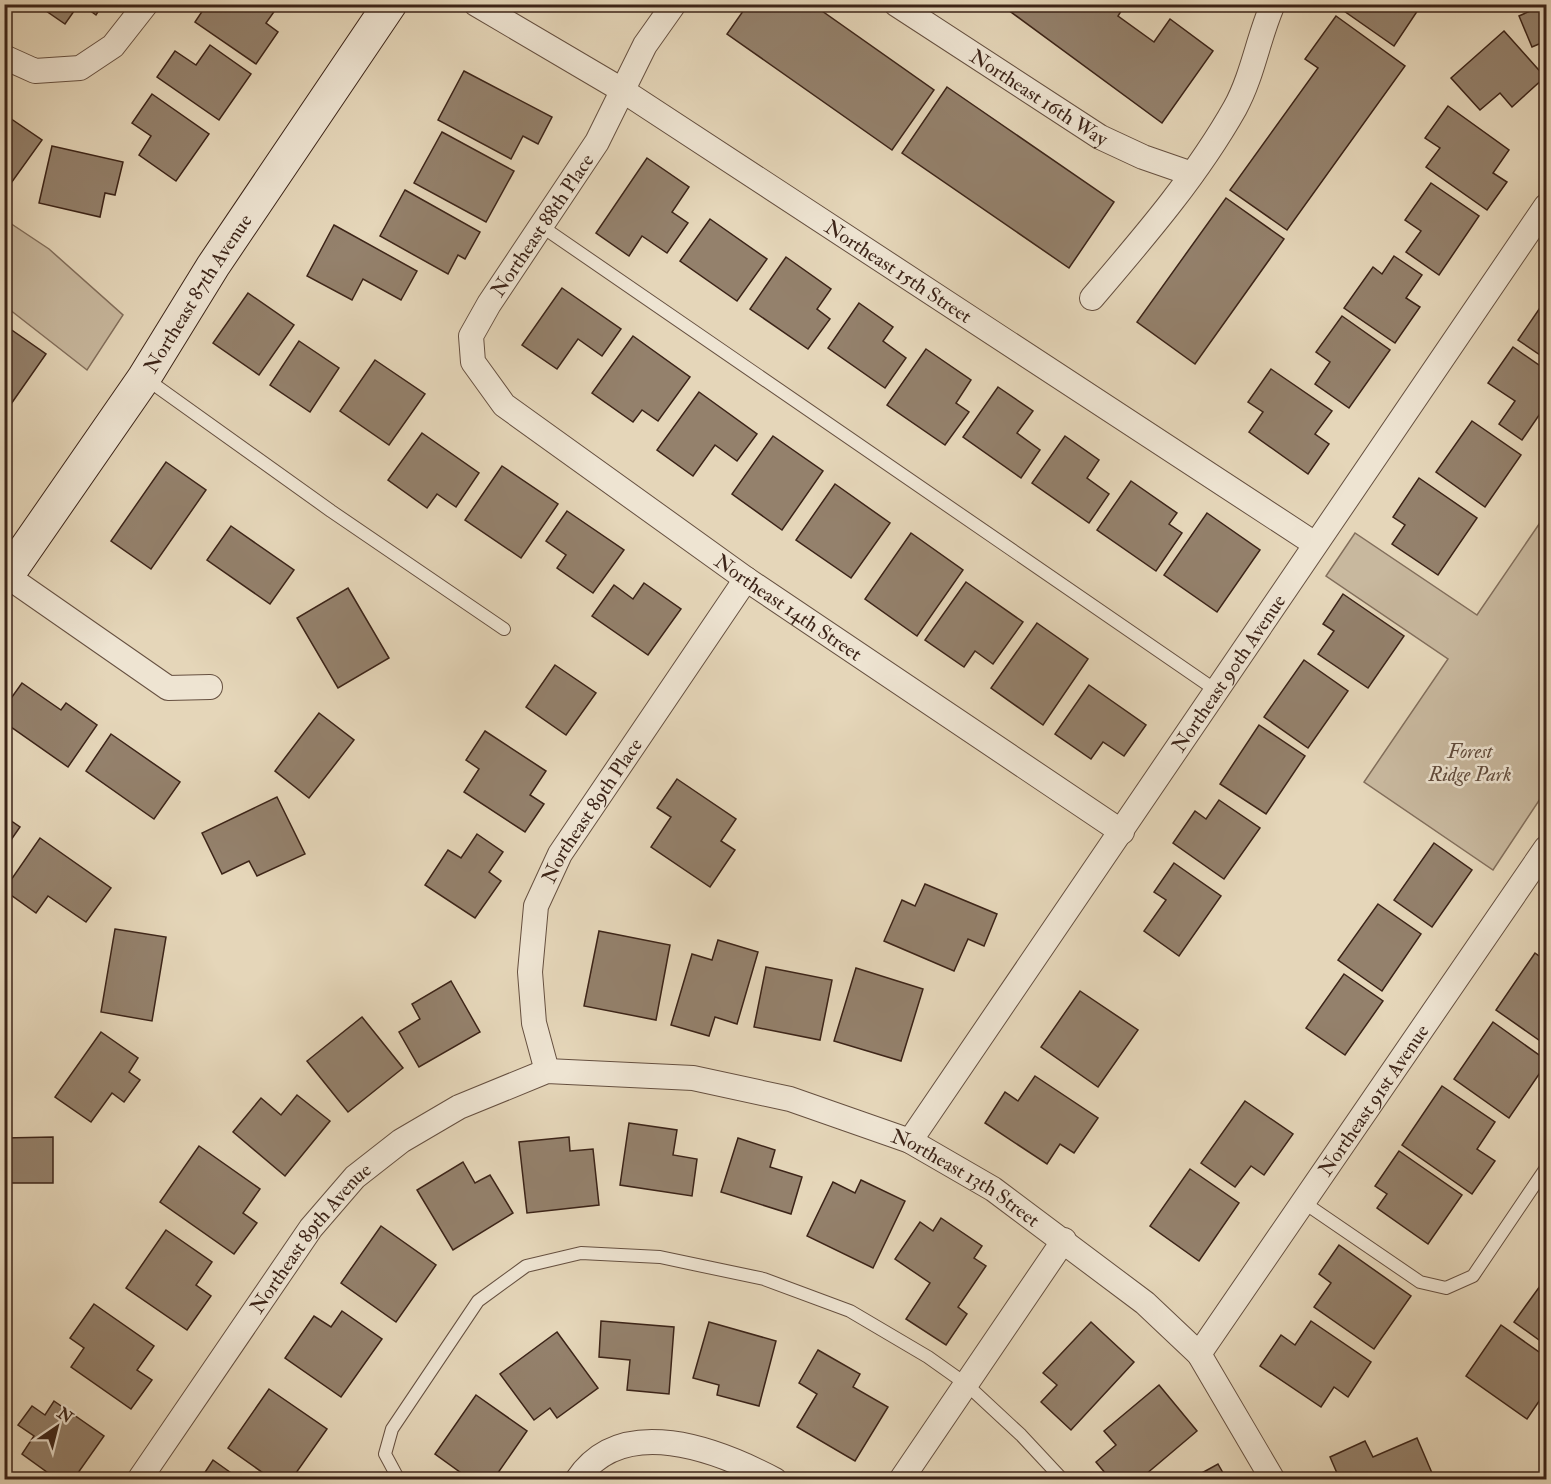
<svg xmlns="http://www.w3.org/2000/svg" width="1551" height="1484" font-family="'IM FELL Double Pica',serif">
<rect width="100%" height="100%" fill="#e5d6b9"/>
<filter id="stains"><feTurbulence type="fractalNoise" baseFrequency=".00333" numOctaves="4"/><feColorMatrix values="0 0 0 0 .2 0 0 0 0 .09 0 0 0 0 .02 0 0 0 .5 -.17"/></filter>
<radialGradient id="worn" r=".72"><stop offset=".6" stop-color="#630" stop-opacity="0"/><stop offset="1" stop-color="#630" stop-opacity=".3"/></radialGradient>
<g fill="#c8b89e" stroke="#826e5b" stroke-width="1.5">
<path d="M4,219L49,249L123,315L87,370L5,306Z"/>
<path d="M1546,514V790L1493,870L1364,782L1448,659L1326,576L1355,533L1477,615Z"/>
</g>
<g fill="#94816c" stroke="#3c2418" stroke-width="1.5">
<path d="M36,4H79L65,24Z"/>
<path d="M81,4H103L96,15Z"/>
<path d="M207,4H270L276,9L266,23L278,32L256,64L195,22Z"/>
<path d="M748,4H812L934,90L892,150L727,34Z"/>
<path d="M1000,4H1117L1123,8L1118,16L1154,42L1170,19L1213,51L1162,123Z"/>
<path d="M1334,4H1422L1394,46Z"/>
<path d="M1546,4V41L1532,47L1519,16Z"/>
<path d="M1336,16L1405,66L1287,230L1230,190L1318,68L1305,59Z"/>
<path d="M1504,31L1545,77L1512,107L1500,93L1480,110L1451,78Z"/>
<path d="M210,45L251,74L219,120L157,77L175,51L196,65Z"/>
<path d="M464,71L552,117L538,144L523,136L511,159L438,120Z"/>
<path d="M947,87L1114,202L1069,268L902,153Z"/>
<path d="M152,94L209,134L176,181L139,155L151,136L132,123Z"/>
<path d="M1448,106L1509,150L1493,173L1507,182L1487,210L1426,167L1440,148L1425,138Z"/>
<path d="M4,114L42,140L4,193Z"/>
<path d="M442,132L514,171L486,222L414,183Z"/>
<path d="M52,146L123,162L115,195L105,193L100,217L39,203Z"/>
<path d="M647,158L689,187L672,212L688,223L667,253L642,236L629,256L596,233Z"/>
<path d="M1431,183L1479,216L1439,275L1406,252L1421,231L1405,220Z"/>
<path d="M405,190L480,232L465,259L458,255L448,274L380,236Z"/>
<path d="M1226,198L1284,239L1195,364L1137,322Z"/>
<path d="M710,219L767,259L737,301L680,261Z"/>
<path d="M334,225L417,271L401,300L363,279L352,300L307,276Z"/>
<path d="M1394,256L1422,275L1406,298L1420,307L1395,343L1344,308L1373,267L1382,274Z"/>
<path d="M786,257L831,289L817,309L830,319L808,349L750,309Z"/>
<path d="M562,288L621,329L602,356L578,339L557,369L522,345Z"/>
<path d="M248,293L294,325L259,375L213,343Z"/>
<path d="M1546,299V359L1518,340Z"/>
<path d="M859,303L893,327L883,341L906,358L885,388L828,348Z"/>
<path d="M1342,316L1390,350L1349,408L1315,384L1330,362L1316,352Z"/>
<path d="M6,326L46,354L4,414V329Z"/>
<path d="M633,336L690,377L658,421L642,410L633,422L592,393Z"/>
<path d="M299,341L339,368L310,412L270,385Z"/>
<path d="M1513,347L1546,370V405L1522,440L1499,424L1515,401L1488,383Z"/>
<path d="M926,349L971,380L956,403L969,412L945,445L887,405Z"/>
<path d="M375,360L425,394L389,445L340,411Z"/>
<path d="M1271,369L1332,411L1315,434L1329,444L1308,474L1249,432L1263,412L1248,402Z"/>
<path d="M998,387L1033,411L1017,433L1040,450L1021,478L963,437Z"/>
<path d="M699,392L757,434L737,461L715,445L693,476L657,450Z"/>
<path d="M1472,421L1521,455L1485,507L1436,472Z"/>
<path d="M422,433L479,473L456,507L437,494L427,508L388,480Z"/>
<path d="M773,436L823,471L782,530L732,494Z"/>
<path d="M1065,436L1099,460L1087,478L1109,494L1089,523L1032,483Z"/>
<path d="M166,462L206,490L151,569L111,541Z"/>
<path d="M502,466L558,504L521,558L465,520Z"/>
<path d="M1419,478L1477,518L1438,575L1392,544L1405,525L1393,517Z"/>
<path d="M1131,481L1177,513L1169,524L1182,533L1156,571L1097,530Z"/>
<path d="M835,484L890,523L851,578L796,540Z"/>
<path d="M567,511L624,550L593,593L557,568L566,555L546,541Z"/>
<path d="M1207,513L1260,550L1217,612L1164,575Z"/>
<path d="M231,526L294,570L270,604L207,560Z"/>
<path d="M911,533L963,570L917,636L865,599Z"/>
<path d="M966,582L1023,622L993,664L975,651L964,667L925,640Z"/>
<path d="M644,583L681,609L648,655L592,616L614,585L633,599Z"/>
<path d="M348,588L389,658L338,688L297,618Z"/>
<path d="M1343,594L1404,636L1368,688L1318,654L1334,631L1323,624Z"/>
<path d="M1037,623L1088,659L1043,725L991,688Z"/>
<path d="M1304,660L1348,691L1308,748L1264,717Z"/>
<path d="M555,665L596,693L566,735L526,707Z"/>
<path d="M22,683L61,710L66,703L97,725L68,767L4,722V708Z"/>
<path d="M1089,685L1146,725L1124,756L1103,742L1091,759L1055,734Z"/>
<path d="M319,713L354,740L309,798L275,771Z"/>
<path d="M1259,725L1305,756L1266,814L1220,784Z"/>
<path d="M485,731L546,771L530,795L544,804L525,832L464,792L479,769L466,760Z"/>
<path d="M111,734L180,782L154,819L86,771Z"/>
<path d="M677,779L736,819L721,841L735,850L710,887L651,847L671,817L657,808Z"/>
<path d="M277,797L305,854L257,876L249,861L222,874L202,833Z"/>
<path d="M1219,800L1260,828L1224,879L1173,843L1195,811L1206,819Z"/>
<path d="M4,816L20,827L4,850Z"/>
<path d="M477,834L503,852L489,872L501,881L475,918L425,885L448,850L461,858Z"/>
<path d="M40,838L111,888L86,922L48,896L36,913L4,890Z"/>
<path d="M1434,843L1472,870L1432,927L1394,900Z"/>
<path d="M1174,863L1221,896L1179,956L1144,931L1166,900L1154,892Z"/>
<path d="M925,884L997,914L984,946L968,939L954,971L884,941L902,900L915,906Z"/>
<path d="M1378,904L1421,934L1382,991L1338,960Z"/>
<path d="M115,929L166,937L152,1021L101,1012Z"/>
<path d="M599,931L670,945L656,1020L584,1006Z"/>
<path d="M718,940L758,952L737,1024L715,1017L709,1036L671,1025L692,954L712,960Z"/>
<path d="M1535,953L1546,961V1045L1496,1010Z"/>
<path d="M766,967L832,980L820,1040L754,1027Z"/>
<path d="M856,968L923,989L901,1061L834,1041Z"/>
<path d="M1344,974L1383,1001L1345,1055L1306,1028Z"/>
<path d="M451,981L480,1032L419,1067L399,1032L420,1019L412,1004Z"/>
<path d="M1080,991L1138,1030L1098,1087L1041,1047Z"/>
<path d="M362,1017L403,1068L348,1112L307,1061Z"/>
<path d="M1493,1022L1546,1060V1064L1509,1118L1454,1079Z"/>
<path d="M101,1032L138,1058L129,1072L140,1080L124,1102L112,1093L91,1122L55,1097Z"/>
<path d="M1035,1076L1098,1118L1074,1153L1060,1144L1047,1164L985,1123L1005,1092L1018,1101Z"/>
<path d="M1442,1086L1495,1122L1477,1149L1495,1161L1472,1194L1402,1145Z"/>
<path d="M297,1095L330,1121L285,1176L233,1132L261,1098L281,1115Z"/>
<path d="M1245,1101L1293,1134L1264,1175L1251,1166L1235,1187L1201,1163Z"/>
<path d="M629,1123L677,1130L673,1155L697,1159L692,1196L620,1185Z"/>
<path d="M53,1137V1183H4V1138Z"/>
<path d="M569,1137L570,1151L593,1149L599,1205L527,1213L519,1142Z"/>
<path d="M738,1138L775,1150L770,1167L802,1177L791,1214L721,1192Z"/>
<path d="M199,1146L260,1189L243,1213L257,1223L234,1254L160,1202Z"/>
<path d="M1399,1151L1462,1195L1428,1244L1377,1208L1387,1194L1375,1186Z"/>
<path d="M463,1162L475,1183L490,1175L513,1213L453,1250L417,1190Z"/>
<path d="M1190,1169L1239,1203L1199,1261L1150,1226Z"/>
<path d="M861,1180L905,1201L873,1268L807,1236L833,1182L855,1193Z"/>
<path d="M941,1218L982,1246L974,1258L986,1266L958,1307L967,1314L946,1345L906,1319L930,1283L895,1259L920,1222L933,1231Z"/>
<path d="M381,1226L436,1265L396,1322L341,1283Z"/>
<path d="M166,1230L212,1262L196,1285L211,1296L187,1330L126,1288Z"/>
<path d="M1339,1245L1411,1296L1374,1349L1314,1307L1331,1283L1319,1274Z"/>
<path d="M1540,1286L1546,1291V1345L1514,1322Z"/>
<path d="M94,1304L154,1346L137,1370L152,1380L131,1409L71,1367L84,1348L70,1338Z"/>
<path d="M342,1311L382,1339L341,1397L285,1358L314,1316L331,1327Z"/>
<path d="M601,1321L674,1327L669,1394L627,1390L630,1360L599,1357Z"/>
<path d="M1311,1321L1371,1362L1348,1397L1334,1387L1321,1407L1260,1366L1281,1335L1295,1345Z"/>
<path d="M709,1322L776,1341L759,1406L717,1395L719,1385L693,1378Z"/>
<path d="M1091,1322L1134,1362L1071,1430L1041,1402L1057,1385L1043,1373Z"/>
<path d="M1501,1325L1546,1357V1391L1527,1419L1466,1376Z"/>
<path d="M557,1332L598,1388L557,1418L550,1408L534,1420L500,1374Z"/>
<path d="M818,1350L860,1374L853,1387L888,1407L855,1461L797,1427L817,1394L799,1383Z"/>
<path d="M1159,1385L1197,1431L1139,1480H1111L1096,1462L1116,1445L1104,1431Z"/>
<path d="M269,1389L327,1429L291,1480H273L228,1448Z"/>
<path d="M476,1395L527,1431L493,1480H471L435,1454Z"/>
<path d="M54,1401L104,1436L73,1480H58L22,1454L34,1436L18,1425L32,1406L45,1415Z"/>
<path d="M1417,1438L1435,1480H1340L1330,1457L1365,1441L1373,1457Z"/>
<path d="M213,1460L241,1480H200Z"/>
<path d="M1218,1464L1227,1480H1189Z"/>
</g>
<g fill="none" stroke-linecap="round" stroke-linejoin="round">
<defs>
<g id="service">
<path d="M541,226L1217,691"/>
<path d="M145,378L331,511L504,629"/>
<path d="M1303,1202L1420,1282L1446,1288L1473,1276L1546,1168"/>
<path d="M399,1480L385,1454L392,1429L478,1301L526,1266L581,1253L660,1257L764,1279L850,1311L928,1357L966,1384L1021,1435L1063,1480"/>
</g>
<g id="minor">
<path id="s1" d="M476,4L622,90L1315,544"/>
<path id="s2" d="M674,4L645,45L597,142L489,304L471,336L473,362L504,405L746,579L1122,832"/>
<path id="s3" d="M896,4L1100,137L1143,157L1192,174"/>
<path d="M4,57L35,71L80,68L113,46L146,4"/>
<path d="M1092,298C1144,237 1196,177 1235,108C1253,75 1258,38 1273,4"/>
<path d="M7,576L168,688L210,687"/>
<path id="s4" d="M547,1071L534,1023L530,972L536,906L560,854L746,579"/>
<path id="s5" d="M910,1141L1546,206"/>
<path id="s6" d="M1199,1354L1546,848"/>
<path id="s7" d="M139,1480L311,1228L355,1177L401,1141L459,1107L547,1071L693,1078L790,1099L910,1141L993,1189L1145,1303L1199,1354L1273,1480"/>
<path d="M577,1480C622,1412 718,1450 775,1480"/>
<path d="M901,1480L1064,1240"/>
</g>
<g id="secondary">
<path id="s8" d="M4,580L144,378L213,266L390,4"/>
</g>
</defs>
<use href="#service" stroke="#665040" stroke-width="14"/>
<use href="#minor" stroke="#665040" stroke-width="26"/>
<use href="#secondary" stroke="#3c2418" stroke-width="35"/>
<use href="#service" stroke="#eee4d2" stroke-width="12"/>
<use href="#minor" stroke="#eee4d2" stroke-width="24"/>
<use href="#secondary" stroke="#eee4d2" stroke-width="33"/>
</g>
<g text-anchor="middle" stroke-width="5" stroke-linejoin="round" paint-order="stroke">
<g font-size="20" fill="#3c2418" stroke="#eee4d2">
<text dy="7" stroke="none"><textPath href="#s3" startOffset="171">Northeast 16th Way</textPath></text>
<text transform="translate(542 225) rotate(-56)" y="7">Northeast 88th Place</text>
<text dy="7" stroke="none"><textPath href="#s1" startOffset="500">Northeast 15th Street</textPath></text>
<text dy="7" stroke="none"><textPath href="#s8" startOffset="346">Northeast 87th Avenue</textPath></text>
<text dy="7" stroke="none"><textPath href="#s2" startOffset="818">Northeast 14th Street</textPath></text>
<text dy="7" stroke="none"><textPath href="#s5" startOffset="566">Northeast 90th Avenue</textPath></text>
<text dy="7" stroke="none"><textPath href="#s4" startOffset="278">Northeast 89th Place</textPath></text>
<text dy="7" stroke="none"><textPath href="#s6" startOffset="308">Northeast 91st Avenue</textPath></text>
<text dy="7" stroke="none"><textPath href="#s7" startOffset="1032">Northeast 13th Street</textPath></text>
<text dy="7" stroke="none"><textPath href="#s7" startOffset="297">Northeast 89th Avenue</textPath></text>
</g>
<g font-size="20" font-style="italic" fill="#5f493a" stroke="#eee4d2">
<text x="1470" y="758">Forest<tspan x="1470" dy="23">Ridge Park</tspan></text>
</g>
</g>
<rect width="1551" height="1484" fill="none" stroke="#e5d6b9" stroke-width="24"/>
<rect x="6" y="6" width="1539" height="1472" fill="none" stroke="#3c2418" stroke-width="3"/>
<rect x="12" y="12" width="1527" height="1460" fill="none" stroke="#3c2418" stroke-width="1.5"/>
<g transform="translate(57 1427) rotate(35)" stroke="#eee4d2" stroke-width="4.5" paint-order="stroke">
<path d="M0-4.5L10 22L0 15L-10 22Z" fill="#3c2418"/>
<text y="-9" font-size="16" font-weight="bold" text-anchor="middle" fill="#3c2418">N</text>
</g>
<rect width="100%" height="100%" filter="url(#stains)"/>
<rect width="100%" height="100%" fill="url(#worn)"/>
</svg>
